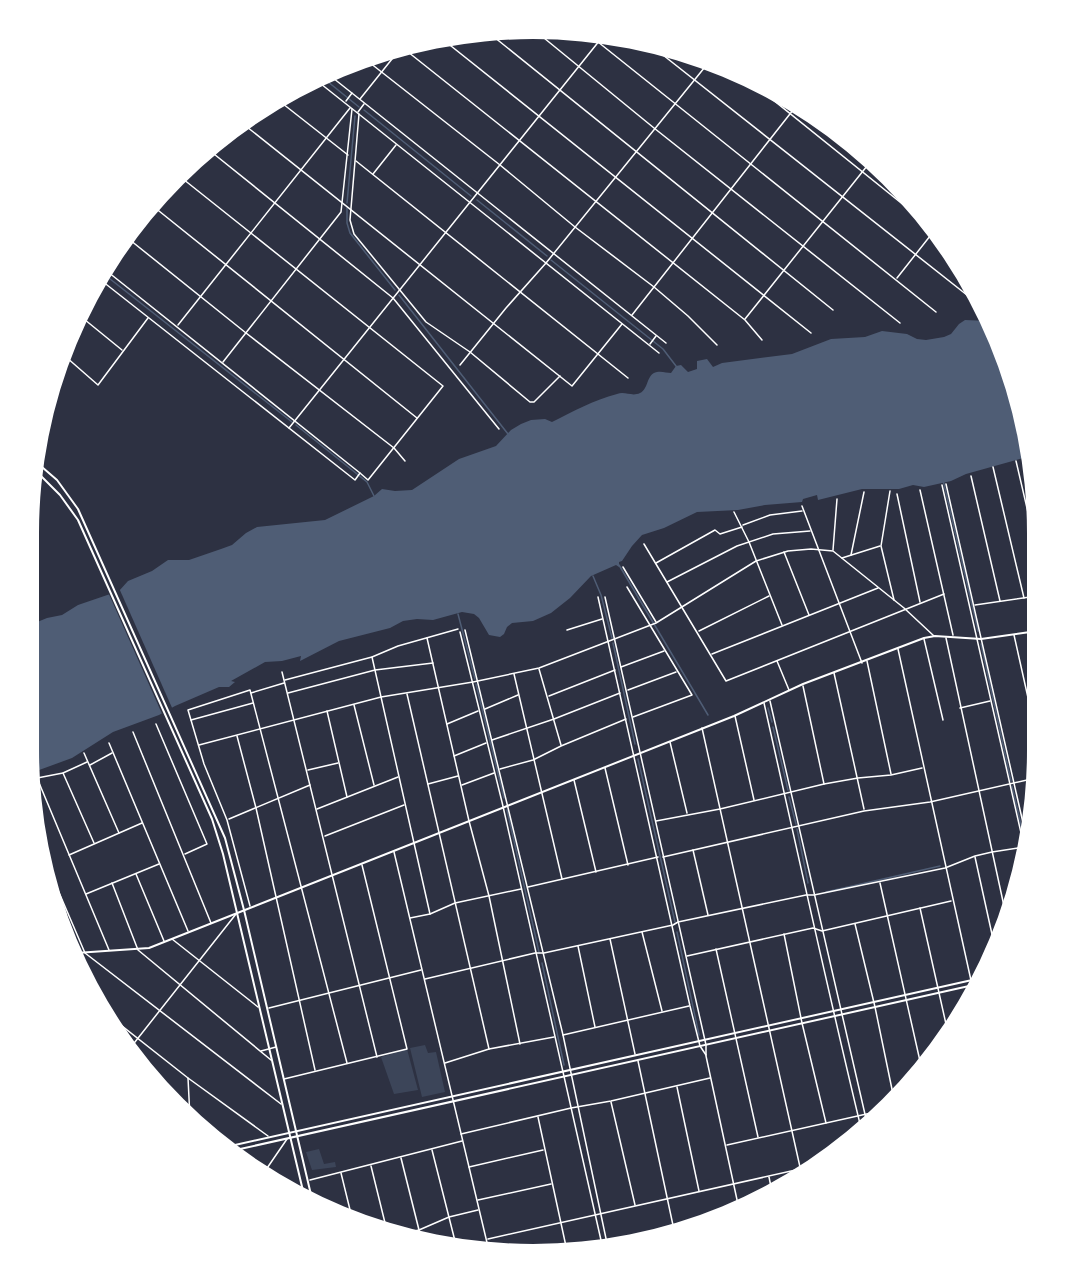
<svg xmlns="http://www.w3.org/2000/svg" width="1066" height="1283" font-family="'PT Sans',sans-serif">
<rect width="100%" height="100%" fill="#2d3142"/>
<g fill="#3c4559">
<path d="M425,1045L428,1053L436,1052L445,1092L422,1097L410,1048Z"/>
<path d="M407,1049L418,1090L394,1094L381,1057Z"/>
<path d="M319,1149L324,1164L335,1162L336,1167L312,1170L306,1152Z"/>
</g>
<path fill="#4f5d75" d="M965,320L989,321C1007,355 1026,417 1030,456L966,474L951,481L924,487L913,485L899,489H862L818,500L817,495L803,499L802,502L765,505L738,510L697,512L664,528L642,535L632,546L622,561L619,562V567L616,565L591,576L570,598L551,613L533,621L512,623L507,627L504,634L500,637L489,635L479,618L474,614L462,612L433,620L417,619L403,621L390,628L339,641L302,660L300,661L301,656L282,661L265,662L231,681L235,682L229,687H219L175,706L159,715L113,732L72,758L31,773L29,750L30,625L47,618L62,615L78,605L119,591L128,581L152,571L168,560H189L221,549L232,545L246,533L257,527L325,520L374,496L382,489L395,491L412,490L459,459L496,446L511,430L521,424L531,420L545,419L552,422C572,412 594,400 617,394C625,391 632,397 640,393C649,389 646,374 657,372C662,371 667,373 671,373L676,366L681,365L688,372L697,369V361L707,359L713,367L722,363L792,354L831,339L865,337L882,331L907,334L917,339L926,340L944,337L951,334L959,324Z"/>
<path fill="#2d3142" d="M119,588L173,710L163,716L108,592Z"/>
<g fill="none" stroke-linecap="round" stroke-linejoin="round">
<g stroke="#4f5d75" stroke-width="1.5">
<path d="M322,77L359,107"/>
<path d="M364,110L471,196"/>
<path d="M477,200L547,256"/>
<path d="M347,203L355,116"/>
<path d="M347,208V223L350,233L395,290"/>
<path d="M551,260L663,349L676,366"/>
<path d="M105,275L292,422"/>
<path d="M399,295L508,434"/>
<path d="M296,425L367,482L374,496"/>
<path d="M943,480L978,631"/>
<path d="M619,565L708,715"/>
<path d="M593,576L601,595L612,638"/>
<path d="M458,614L475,679"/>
<path d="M613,643L635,744"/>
<path d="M981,644L1011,781"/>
<path d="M476,684L504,798"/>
<path d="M768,708L772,722"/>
<path d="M773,727L788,790"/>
<path d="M638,759L675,922"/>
<path d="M1012,786L1025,842"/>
<path d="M789,797L796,824"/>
<path d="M507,810L539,952"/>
<path d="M797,829L808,883"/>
<path d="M826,892L940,866"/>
<path d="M677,932L699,1035"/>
<path d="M542,963L564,1065"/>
</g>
<g stroke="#fff" stroke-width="1.5">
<path d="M533,29L654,128L900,323"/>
<path d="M489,33L833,310"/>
<path d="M588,34L936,312"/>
<path d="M441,38L811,333"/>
<path d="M649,44L972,299"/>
<path d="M403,48L745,320L762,340"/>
<path d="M365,59L500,165L575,227L654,287L688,316L717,345"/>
<path d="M328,74L666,343"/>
<path d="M742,75L931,227"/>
<path d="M316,80L659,353"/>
<path d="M360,99L400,49"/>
<path d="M278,100L348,155"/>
<path d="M346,101L352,93"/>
<path d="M358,112L364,104"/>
<path d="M359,114L350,220L354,234L426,322L470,352L530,402H534L560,376"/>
<path d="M242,123L572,386L622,324"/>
<path d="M209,150L393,298L499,429"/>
<path d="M356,161L628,378"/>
<path d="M373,174L396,145"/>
<path d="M178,175L443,386L368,480L360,473"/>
<path d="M154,207L417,418"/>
<path d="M130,240L246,333L394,448L405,461"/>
<path d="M897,278L934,231"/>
<path d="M102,281L355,480L360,473L108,272"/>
<path d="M79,315L122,350"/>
<path d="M632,315L797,105"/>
<path d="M745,319L871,161"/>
<path d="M178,325L350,108"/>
<path d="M650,344L656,336"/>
<path d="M66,357L98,385L148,318"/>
<path d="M223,362L341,212L352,109"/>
<path d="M460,365L506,308L546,263L709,62"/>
<path d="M289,428L604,35"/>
<path d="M1016,461L1037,551"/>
<path d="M993,467L1024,598"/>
<path d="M971,476L1000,601"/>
<path d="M946,484L1026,836"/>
<path d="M942,485L1024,846"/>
<path d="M920,490L953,635"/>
<path d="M890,491L881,546L894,600"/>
<path d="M897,494L920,602"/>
<path d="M802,506L862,663"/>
<path d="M734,512L749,542L782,625"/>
<path d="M743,525L770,515L802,511"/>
<path d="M644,544L726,681L944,594"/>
<path d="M833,550L837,499"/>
<path d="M784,552L809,615"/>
<path d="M851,555L864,492"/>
<path d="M842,558L880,546"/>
<path d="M656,563L715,530L720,534L742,527"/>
<path d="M623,567L656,622"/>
<path d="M667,582L737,546L773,534L810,531"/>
<path d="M627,587L692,695L633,717"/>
<path d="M598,597L690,1006L700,1046L706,1055"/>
<path d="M605,597L706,1045V1056L739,1209"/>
<path d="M975,605L1037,596"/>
<path d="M567,630L602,619"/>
<path d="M699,631L769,596"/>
<path d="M1014,635L1037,738"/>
<path d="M427,638L469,821L489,896L520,1044"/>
<path d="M946,638L1007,920"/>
<path d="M924,639L943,720"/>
<path d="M898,649L974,994"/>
<path d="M712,654L878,588"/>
<path d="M372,657L430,914"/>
<path d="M777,661L789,690"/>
<path d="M867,661L891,774"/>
<path d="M621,667L664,651"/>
<path d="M539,669L561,745"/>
<path d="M282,672L377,1057"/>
<path d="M834,673L864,809"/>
<path d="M514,674L562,879"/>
<path d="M285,680L372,657L398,646L458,629"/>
<path d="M803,686L824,784"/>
<path d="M628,690L676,672"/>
<path d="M251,693L284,683"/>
<path d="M288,693L375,670L433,663"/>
<path d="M407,694L489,1049"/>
<path d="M549,696L615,670"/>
<path d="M354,705L374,785"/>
<path d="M960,708L990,701"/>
<path d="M485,709L518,695"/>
<path d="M327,711L347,797"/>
<path d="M735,716L754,800"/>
<path d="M191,720L253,703"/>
<path d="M156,724L207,844L185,854"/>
<path d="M447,724L478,711"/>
<path d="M702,728L802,1176"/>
<path d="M133,732L211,923"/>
<path d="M237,736L256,808L315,1070"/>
<path d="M492,740L554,719L620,693"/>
<path d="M670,742L687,813"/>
<path d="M109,743L188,931"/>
<path d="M199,745L381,697L473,682L539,668L656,623L756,561L788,551L811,549L833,551L904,608L934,636"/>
<path d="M84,753L119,833"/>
<path d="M454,756L486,743"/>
<path d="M90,765L112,753"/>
<path d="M605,768L628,865"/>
<path d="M500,769L533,760L561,746L626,719"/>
<path d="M308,770L338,763"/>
<path d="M63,773L94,843"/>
<path d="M37,778L109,950"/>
<path d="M32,779L63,773L87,762"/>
<path d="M574,780L596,872"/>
<path d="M428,784L458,776"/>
<path d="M462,785L494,773"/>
<path d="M317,809L398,777"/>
<path d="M229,819L310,785"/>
<path d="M656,821L720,809L824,784L858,778L891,775L922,768"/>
<path d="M325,836L404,805"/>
<path d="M693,850L708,915"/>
<path d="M394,852L489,1251"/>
<path d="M42,853L85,953L281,1104"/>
<path d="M69,855L142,823"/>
<path d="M663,857L864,811L930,802L1036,778"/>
<path d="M975,857L995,948"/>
<path d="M136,874L164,941"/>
<path d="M112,883L138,950L271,1060"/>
<path d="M880,883L922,1070"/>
<path d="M528,887L658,857"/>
<path d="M86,894L159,864"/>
<path d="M250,906L227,820L204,764L188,710L250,690L347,1063"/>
<path d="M920,908L948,1033"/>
<path d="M410,918L430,914L455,903L521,889"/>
<path d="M855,924L875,1007L894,1099"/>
<path d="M642,932L662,1011"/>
<path d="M784,934L802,1023L826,1123"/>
<path d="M172,939L258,1007"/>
<path d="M610,939L635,1054"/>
<path d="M578,946L595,1027"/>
<path d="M716,949L758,1137"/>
<path d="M687,956L813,928L822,931L951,901"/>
<path d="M425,979L535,953H544L673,925L678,922L806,895H814L945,868L975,856L992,852L1024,847"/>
<path d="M269,1008L421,970"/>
<path d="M103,1011L188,1078L268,1136"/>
<path d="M563,1035L689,1006"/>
<path d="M261,1051L276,1047"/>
<path d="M638,1061L674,1230"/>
<path d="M445,1063L489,1049L554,1037"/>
<path d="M188,1078L190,1118"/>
<path d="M284,1079L407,1049L362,865"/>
<path d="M677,1087L699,1191"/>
<path d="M611,1102L635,1205"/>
<path d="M538,1117L567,1251"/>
<path d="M461,1134L571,1108L611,1101L710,1078"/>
<path d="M727,1145L880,1111"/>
<path d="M432,1150L456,1245"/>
<path d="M401,1158L421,1238"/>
<path d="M371,1166L387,1231"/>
<path d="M469,1167L543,1150"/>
<path d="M341,1173L352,1218"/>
<path d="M769,1177L772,1192"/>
<path d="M310,1180L462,1141"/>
<path d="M478,1200L551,1184"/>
<path d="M402,1234L419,1230L449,1217L478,1210"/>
<path d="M488,1239L818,1165"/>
</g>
<g stroke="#fff" stroke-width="1.5">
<path d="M465,630L563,1035L608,1248"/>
<path d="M460,632L502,802L603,1249"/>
<path d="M770,701L867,1123"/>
<path d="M764,703C796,845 827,987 861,1128"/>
<path d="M131,1047L236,914"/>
<path d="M263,1174L287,1139"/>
</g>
<g stroke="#fff" stroke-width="2">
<path d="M76,953L149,948L734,716L803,684L924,638L935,636L981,639L1037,631"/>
<path d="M201,1127L214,1134L223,1145"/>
<path d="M226,1147L981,978"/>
<path d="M231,1151L978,984"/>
</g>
<g stroke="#fff" stroke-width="2">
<path d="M35,461L57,480L78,509L225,838L244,910L312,1199"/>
<path d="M33,468L60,495L78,520L212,819L223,854L304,1195"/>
</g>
</g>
<path d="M0 0H1066V1283H0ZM533 39H533A494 494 0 0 1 1027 533V750A494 494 0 0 1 533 1244H533A494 494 0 0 1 39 750V533A494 494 0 0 1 533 39Z" fill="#fff" fill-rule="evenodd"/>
</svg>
